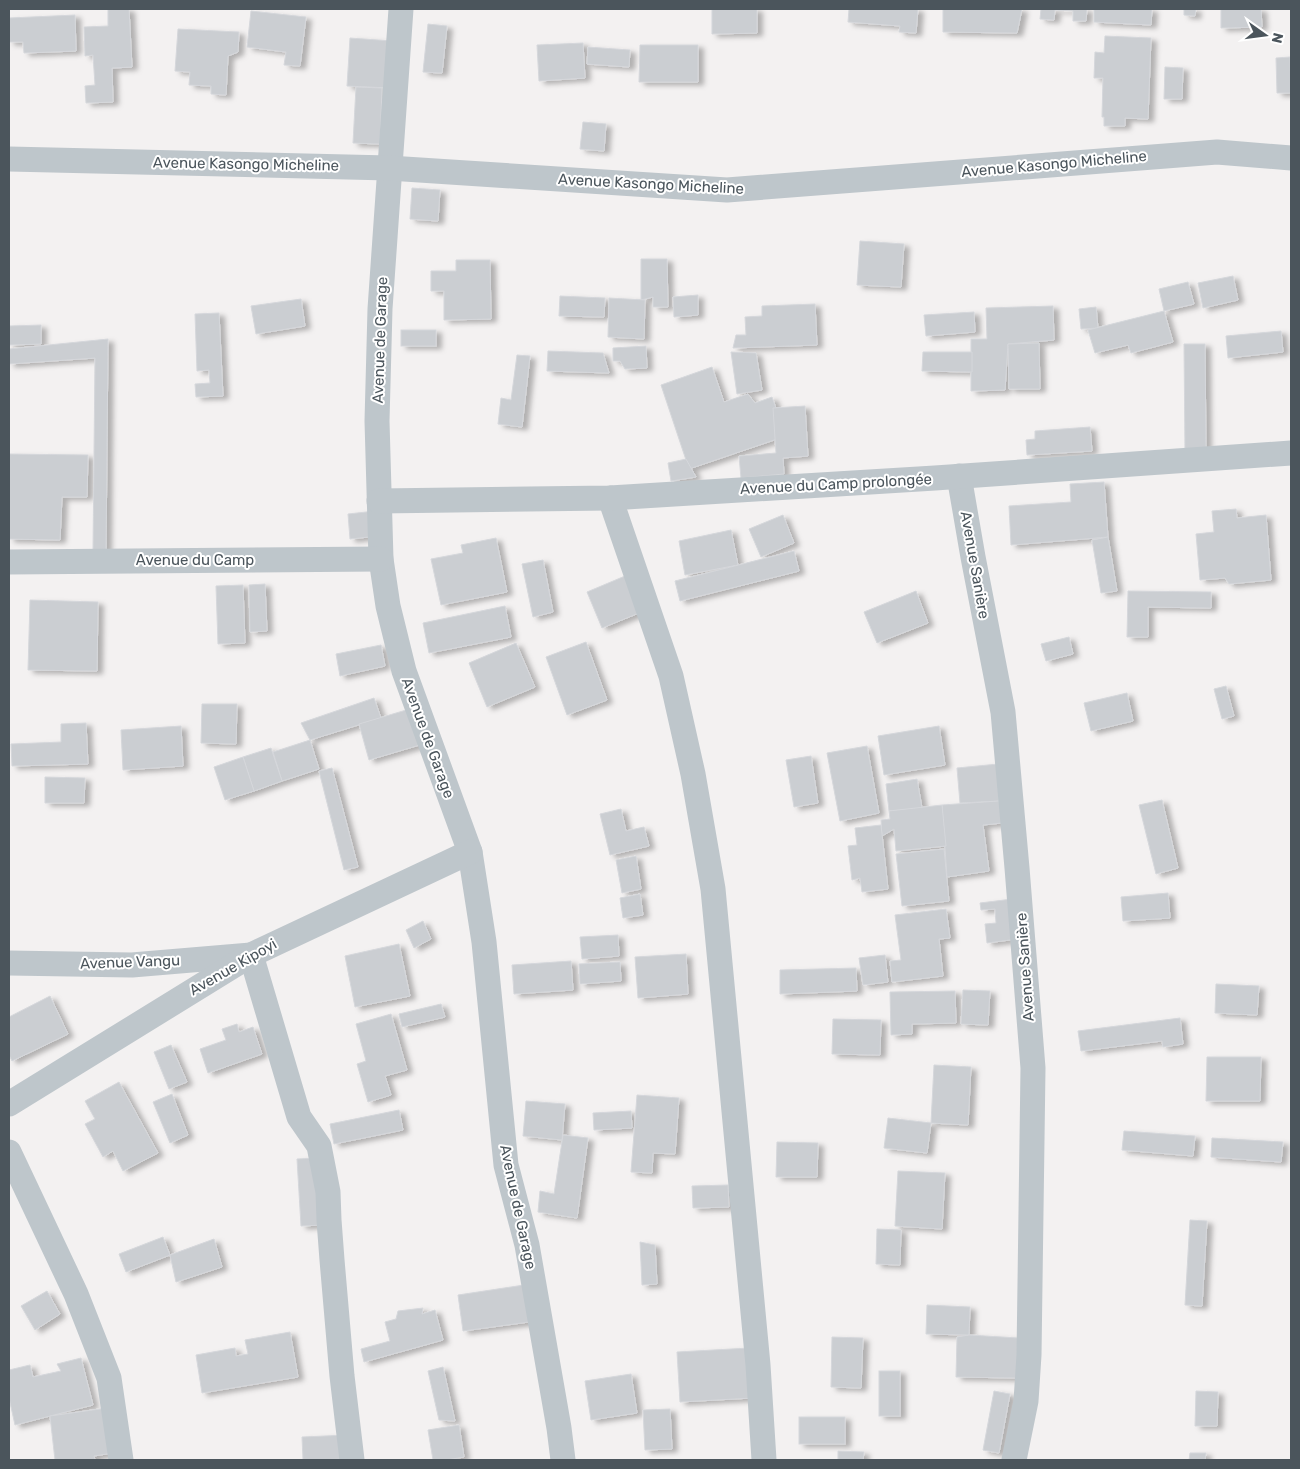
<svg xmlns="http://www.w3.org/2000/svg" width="1300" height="1469" font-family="Rubik,sans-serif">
<defs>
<filter id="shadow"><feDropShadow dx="5.5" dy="3" stdDeviation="2.5" flood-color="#0004"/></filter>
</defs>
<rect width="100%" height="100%" fill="#f3f1f1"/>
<g fill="#cbced2" stroke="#d5d7db" filter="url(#shadow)">
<path d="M108,9H129L132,67L112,68L113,102L86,103L85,86L95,85L93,55L85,56L84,27L108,26Z"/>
<path d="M712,9H757V33L712,34Z"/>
<path d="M849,9H918L916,33L899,32L900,26L848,22Z"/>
<path d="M943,9H1022L1017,33L943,32Z"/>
<path d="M1041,9H1087L1086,21H1073V11L1055,10L1054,20L1040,19Z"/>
<path d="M1094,9H1152L1151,25L1094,22Z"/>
<path d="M1184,9H1196L1195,16L1184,15Z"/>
<path d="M1221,9H1261L1262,27L1221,28Z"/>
<path d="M251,11L306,17L300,66L284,65L286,52L247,47Z"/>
<path d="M75,15L76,51L24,53L23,42H9V18Z"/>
<path d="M428,24L447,26L442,73L423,72Z"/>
<path d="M178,29L239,32L238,52L228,56L226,95L211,94V86L189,85L190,72L175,71Z"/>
<path d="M1105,36L1151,38L1148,119L1125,118V126H1104V117H1102L1103,78H1094L1095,52L1104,53Z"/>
<path d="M350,38L393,41L390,88L347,86Z"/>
<path d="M583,43L585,78L539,81L537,45Z"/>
<path d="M640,45H698V82H639Z"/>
<path d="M588,47L630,50L629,67L587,64Z"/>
<path d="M1290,57L1291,93H1277L1276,58Z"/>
<path d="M1165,67L1183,68L1182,99H1164Z"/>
<path d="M356,87L382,88L380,144L353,143Z"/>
<path d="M583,122L606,124L604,151L580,149Z"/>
<path d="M412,188L440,190L438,221L410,219Z"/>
<path d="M860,241L904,244L901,287L857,285Z"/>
<path d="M641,259H667L668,307H653V297L641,300Z"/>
<path d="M456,260H490L491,319L444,320V291H431V271H456Z"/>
<path d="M1233,276L1238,300L1203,308L1198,283Z"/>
<path d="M1188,282L1194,304L1164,311L1159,289Z"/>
<path d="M698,295V315L674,317L673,297Z"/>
<path d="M560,296L605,298L604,317L559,316Z"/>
<path d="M609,298L645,300L644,339L608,337Z"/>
<path d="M301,299L305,326L256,334L251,306Z"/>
<path d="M815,304L817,345L733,348L736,335H746L745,317L762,316V306Z"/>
<path d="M1053,306L1054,340L1008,344L1005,390L971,391V339H987L986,308Z"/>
<path d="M1096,307L1098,328L1081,329L1079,309Z"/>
<path d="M1164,311L1173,342L1131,353L1128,345L1095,353L1088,330Z"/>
<path d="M974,312L975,332L926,336L924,315Z"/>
<path d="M219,313L223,396L196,397L195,384L210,383L209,370L197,371L195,314Z"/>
<path d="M41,325V344L9,345V326Z"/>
<rect x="401" y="330" width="35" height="16"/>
<path d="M1281,331L1283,352L1228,358L1226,336Z"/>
<path d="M108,339L106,552L93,551L95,358L9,364V349Z"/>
<path d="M1039,343L1040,389H1009L1008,344Z"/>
<path d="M1184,344H1205L1206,452L1185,453Z"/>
<path d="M646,346L647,368L625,369L620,361H613V348Z"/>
<path d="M548,351L603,353L609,373L547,371Z"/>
<path d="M731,352L756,353L762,390L737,394Z"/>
<path d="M923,352H972V372L922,371Z"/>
<path d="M517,355L530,356L522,427L498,424L501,398L511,400Z"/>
<path d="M712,367L724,402L748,394L755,403L772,397L786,436L689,469L661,385Z"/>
<path d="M805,406L808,456L783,458L784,474L741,478L739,456L776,453L773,408Z"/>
<path d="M1090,427L1092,451L1027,455L1026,440L1035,439V431Z"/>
<path d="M9,454L88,455L87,497H62L60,540L9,539Z"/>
<path d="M686,459L696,477L671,481L668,463Z"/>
<path d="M1104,482L1108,537L1011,545L1009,506L1071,502L1070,484Z"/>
<path d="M1236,509L1237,518L1266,515L1271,580L1229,584L1225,578L1200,580L1196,534L1214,532L1212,511Z"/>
<path d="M375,511L378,536L350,539L348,514Z"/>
<path d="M783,515L794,543L761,557L749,529Z"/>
<path d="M731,530L738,565L685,575L679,541Z"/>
<path d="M1108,537L1117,591L1101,593L1092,540Z"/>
<path d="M496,538L507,592L441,605L431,559L463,553L461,545Z"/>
<path d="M794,551L799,571L680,601L675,581Z"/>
<path d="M543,560L553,612L533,617L522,564Z"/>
<path d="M625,576L639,613L602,628L587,592Z"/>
<path d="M265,584L267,631L250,632L249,585Z"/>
<path d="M243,585L245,643L218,644L216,586Z"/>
<path d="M916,591L928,623L877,643L864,612Z"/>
<path d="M1128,591L1211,592V608L1148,607V637H1127Z"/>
<path d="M30,600L98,602L97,671L28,670Z"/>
<path d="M505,606L511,637L429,653L423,623Z"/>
<path d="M1069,637L1073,654L1046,661L1041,644Z"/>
<path d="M586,642L607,700L567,715L546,657Z"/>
<path d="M516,643L535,687L487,707L469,663Z"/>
<path d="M381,645L385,666L340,676L336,654Z"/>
<path d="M1226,686L1234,716L1222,719L1214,689Z"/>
<path d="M1127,693L1133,721L1091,731L1084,703Z"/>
<path d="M374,698L381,718L310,740L301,723Z"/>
<path d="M202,704H237L236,744L201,743Z"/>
<path d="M413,708L423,744L369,760L359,724Z"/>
<path d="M86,723L88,764L12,766L11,744L61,742V724Z"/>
<path d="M181,726L183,766L123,770L121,730Z"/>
<path d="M939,726L945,765L884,775L878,736Z"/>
<path d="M310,740L319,769L282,781L273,752Z"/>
<path d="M867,746L879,813L840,821L827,753Z"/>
<path d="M271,748L282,781L254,791L243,757Z"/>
<path d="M811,756L818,803L794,807L786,760Z"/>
<path d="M243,757L254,791L225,800L214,767Z"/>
<path d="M998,764L999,801L960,803L957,768Z"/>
<path d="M332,768L358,867L344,870L319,771Z"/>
<path d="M45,777L85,778L84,803H45Z"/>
<path d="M917,779L922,808L889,811L886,784Z"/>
<path d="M1162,800L1178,868L1156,874L1139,805Z"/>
<path d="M999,801L1002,823L983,825L989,871L947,877L942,805Z"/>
<path d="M942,805L946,846L896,851L894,829L882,836L881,820L890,819L889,811Z"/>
<path d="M621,809L626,831L644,827L649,846L610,855L600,814Z"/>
<path d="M881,825L888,889L862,892L860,878L852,880L848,846L857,845L855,828Z"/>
<path d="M944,849L949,901L902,906L896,854Z"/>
<path d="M636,856L641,889L622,893L616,860Z"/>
<path d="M1168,893L1170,918L1123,921L1121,897Z"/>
<path d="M640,894L643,915L623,918L620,898Z"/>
<path d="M1012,899L1017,939L987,943L985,924L996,923L995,909L981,910L980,903Z"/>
<path d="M946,909L950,938L939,939L943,976L892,982L890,961L901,960L895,915Z"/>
<path d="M423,921L431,939L414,948L406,930Z"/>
<path d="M618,935L619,956L582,959L580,937Z"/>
<path d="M399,944L410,996L355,1007L345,956Z"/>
<path d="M686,954L688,994L638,998L635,957Z"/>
<path d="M885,955L888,982L863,985L859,958Z"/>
<path d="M571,961L573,990L514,994L512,965Z"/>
<path d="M620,962L621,981L580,984L579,964Z"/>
<path d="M856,968L857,991L780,994V970Z"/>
<path d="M1216,984L1259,986L1257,1015L1215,1013Z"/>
<path d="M963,990L990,991L988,1025L961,1024Z"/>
<path d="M955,991L956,1023L912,1024V1034L891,1035L890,992Z"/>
<path d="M50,996L68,1034L12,1061L9,1055V1017Z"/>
<path d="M441,1004L445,1017L402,1027L399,1014Z"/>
<path d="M391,1014L407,1070L385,1076L391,1095L368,1102L357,1064L366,1061L356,1024Z"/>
<path d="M1180,1018L1183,1044L1163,1047L1162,1041L1081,1051L1078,1031Z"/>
<path d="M833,1019L881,1020L880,1055L832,1054Z"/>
<path d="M237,1024L239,1032L253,1027L262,1054L208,1073L200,1049L226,1040L222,1029Z"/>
<path d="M171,1045L187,1082L169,1089L154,1052Z"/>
<path d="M1207,1057H1261L1260,1101H1206Z"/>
<path d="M934,1065L971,1067L968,1125L931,1123Z"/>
<path d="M119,1082L158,1153L123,1171L113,1151L103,1157L85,1124L95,1119L85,1101Z"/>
<path d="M172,1094L188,1135L170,1143L153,1102Z"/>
<path d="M637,1095L679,1098L675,1154L653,1153L652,1173L631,1172Z"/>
<path d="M526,1101L565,1104L562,1140L523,1136Z"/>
<path d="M399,1110L403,1130L334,1144L330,1124Z"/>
<path d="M631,1111L632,1128L594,1130L593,1113Z"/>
<path d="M888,1118L931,1123L927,1153L884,1148Z"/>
<path d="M1124,1131L1195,1136L1193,1156L1122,1150Z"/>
<path d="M563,1135L588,1138L577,1218L538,1212L540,1191L554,1194Z"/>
<path d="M1212,1138L1283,1142L1281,1162L1211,1157Z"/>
<path d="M777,1142L818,1143L817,1177H776Z"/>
<path d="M318,1158L322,1225L301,1226L297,1159Z"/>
<path d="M898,1171L945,1173L942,1229L895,1226Z"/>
<path d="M728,1185L729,1207L693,1208L692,1186Z"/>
<path d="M1190,1220L1207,1221L1202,1306L1185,1305Z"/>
<path d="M877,1229L901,1230L900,1265L876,1264Z"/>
<path d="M163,1237L170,1255L126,1272L119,1254Z"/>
<path d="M214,1239L222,1267L176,1282L170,1255Z"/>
<path d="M640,1242L655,1245L657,1284L642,1285Z"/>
<path d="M524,1285L529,1322L463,1331L458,1295Z"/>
<path d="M47,1291L60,1314L35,1330L21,1306Z"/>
<path d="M927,1305L970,1307L969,1335L926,1334Z"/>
<path d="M423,1308L422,1314L435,1310L443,1340L364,1362L361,1349L390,1341L385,1322L396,1319L398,1311Z"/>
<path d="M290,1332L298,1377L202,1393L196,1355L235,1348L236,1356L248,1354L245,1340Z"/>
<path d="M969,1335L1019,1338V1378L956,1377L957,1337Z"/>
<path d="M832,1337L863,1338L861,1388L831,1387Z"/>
<path d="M749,1348L752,1398L680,1402L677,1352Z"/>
<path d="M81,1358L93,1405L15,1425L9,1398V1370L30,1365L33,1377L61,1371L57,1364Z"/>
<path d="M443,1367L455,1421L439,1420L428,1371Z"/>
<rect x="879" y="1371" width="21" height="45"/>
<path d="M631,1374L637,1413L591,1420L585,1381Z"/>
<path d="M994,1391L1010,1394L999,1453L983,1450Z"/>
<path d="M1196,1391L1218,1392L1217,1426H1195Z"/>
<path d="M107,1408L113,1453L94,1456L95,1460H55L50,1416Z"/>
<path d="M670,1409L672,1449L645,1450L643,1410Z"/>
<rect x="799" y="1417" width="46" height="27"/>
<path d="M459,1425L464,1457L446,1460H433L428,1430Z"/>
<path d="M347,1435L348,1459L303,1460L302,1437Z"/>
<path d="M838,1451L864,1452L863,1460H838Z"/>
<path d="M1190,1453H1206L1205,1460H1189Z"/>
</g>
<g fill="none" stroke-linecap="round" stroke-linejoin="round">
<g stroke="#bec6cb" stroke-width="25">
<path d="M401,9L380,309L377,421L381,559L388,606L404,671L470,852L484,942L506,1165L527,1245L559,1428L563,1460"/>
<path d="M9,159L389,168L727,190L1217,152L1291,158"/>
<path d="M959,476L973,557L1003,712L1017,868L1033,1068L1029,1355L1026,1401L1014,1460"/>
<path d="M610,498L671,676L693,774L713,889L758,1365L764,1460"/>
<path d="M379,501L610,498L935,478L1291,453"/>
<path d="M9,562L381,559"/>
<path d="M9,963L132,965L251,955L299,1117L319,1146L328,1192L329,1220L332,1260L342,1376L352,1460"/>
<path d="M9,1104L251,955L470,852"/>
<path d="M9,1152L76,1294L109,1378L121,1460"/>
</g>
</g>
<g text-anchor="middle" stroke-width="4" stroke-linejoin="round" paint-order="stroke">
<g font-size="15" fill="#4b555c" stroke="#fff">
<text transform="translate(246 164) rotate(1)" y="5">Avenue Kasongo Micheline</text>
<text transform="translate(1054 164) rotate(-5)" y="5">Avenue Kasongo Micheline</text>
<text transform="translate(651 184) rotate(3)" y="5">Avenue Kasongo Micheline</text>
<text transform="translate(380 340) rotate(-88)" y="5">Avenue de Garage</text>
<text transform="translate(836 484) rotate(-3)" y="5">Avenue du Camp prolongée</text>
<text x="195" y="565">Avenue du Camp</text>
<text transform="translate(975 565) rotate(80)" y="5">Avenue Sanière</text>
<text transform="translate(428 738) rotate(70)" y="5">Avenue de Garage</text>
<text transform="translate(130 962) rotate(-2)" y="5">Avenue Vangu</text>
<text transform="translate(233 967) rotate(-30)" y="5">Avenue Kipoyi</text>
<text transform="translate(1025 967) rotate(-94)" y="5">Avenue Sanière</text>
<text transform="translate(518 1207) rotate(78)" y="5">Avenue de Garage</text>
</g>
</g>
<rect width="1300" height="1469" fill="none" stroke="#4b555c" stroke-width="20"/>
<g transform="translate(1265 35) rotate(104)" stroke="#ffffff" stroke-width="4" paint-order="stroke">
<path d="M0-4L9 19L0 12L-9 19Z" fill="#4b555c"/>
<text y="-8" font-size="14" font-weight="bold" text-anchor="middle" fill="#4b555c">N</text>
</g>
</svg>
